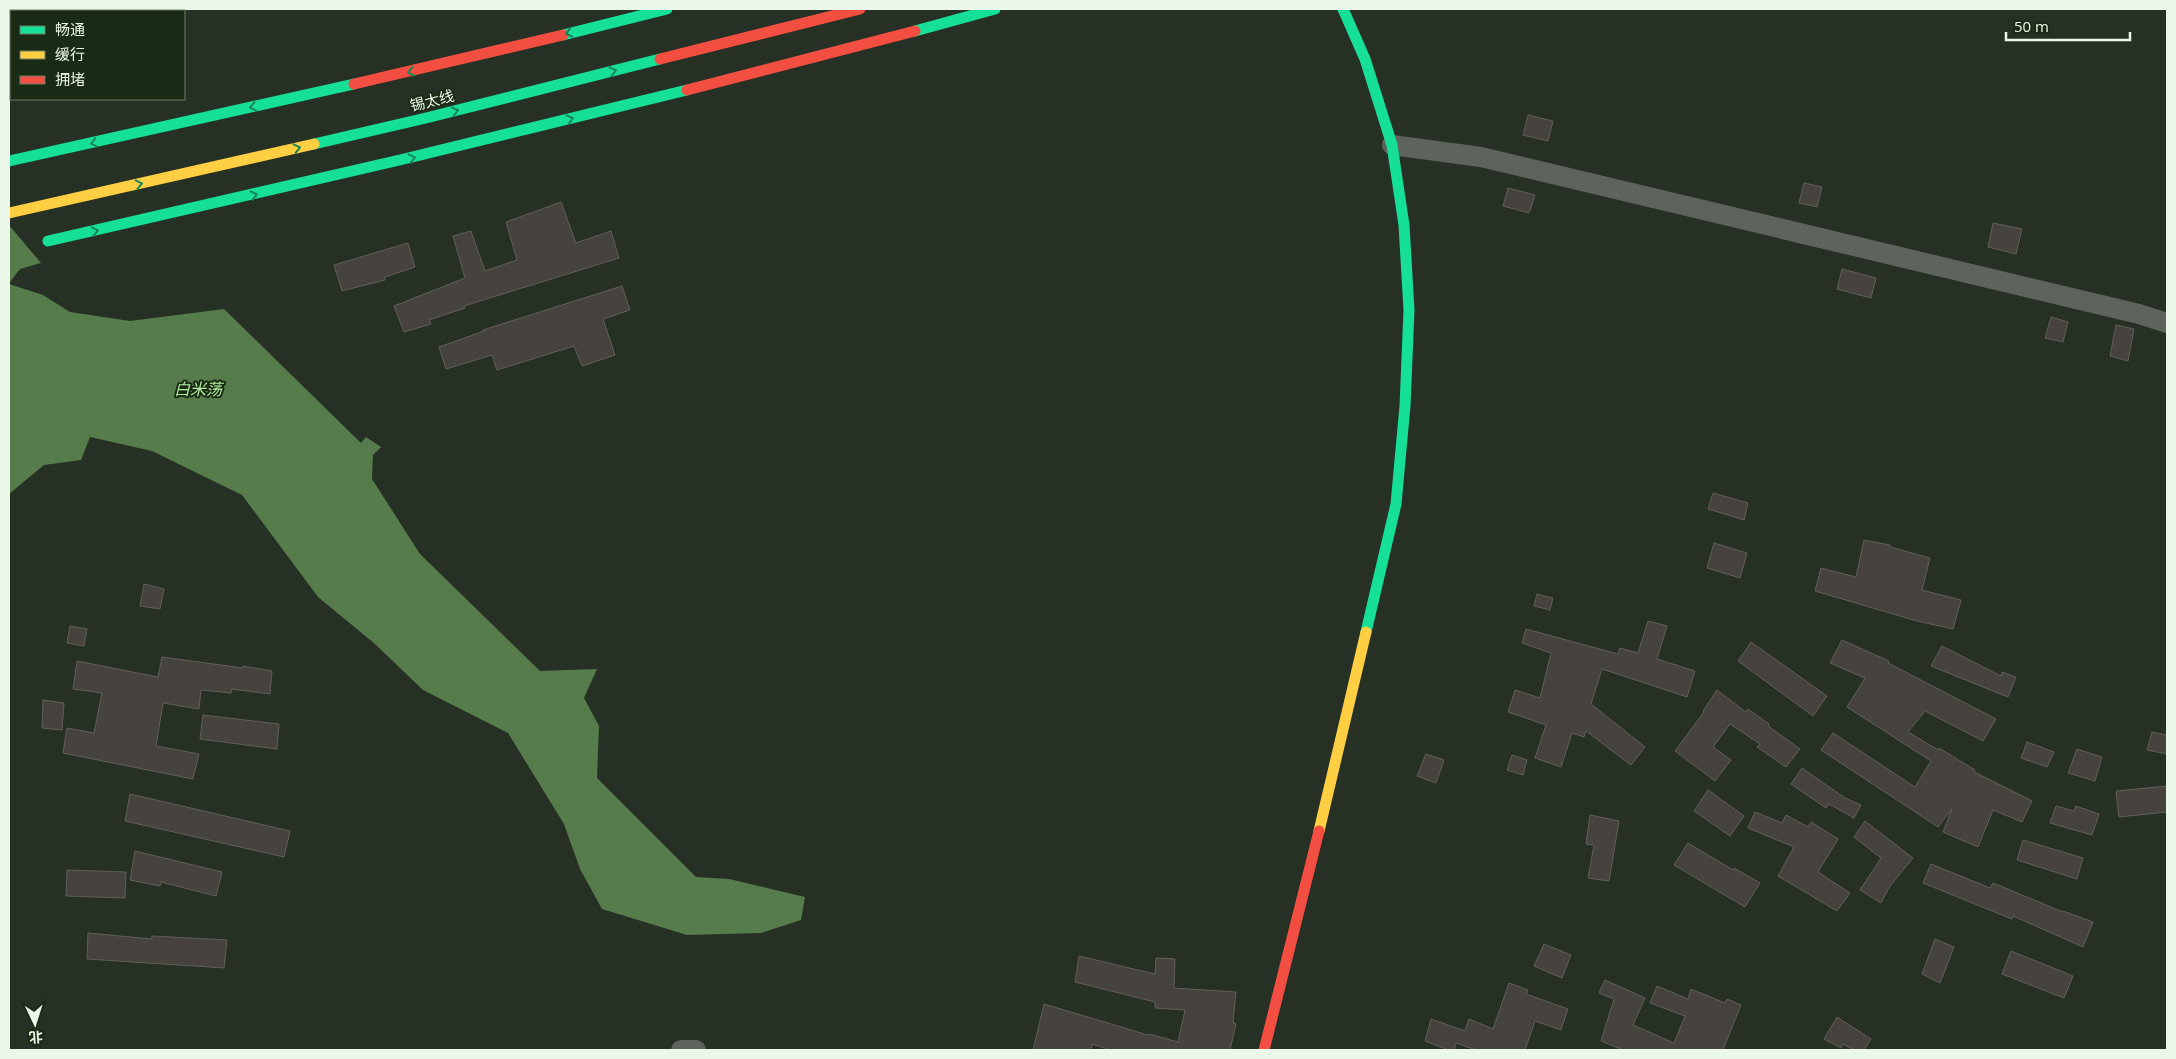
<svg xmlns="http://www.w3.org/2000/svg" width="2176" height="1059" font-family="'Open Sans','Noto Sans SC',sans-serif">
<rect width="100%" height="100%" fill="#273024"/>
<g fill="#557c4a">
<path d="M9,225L41,263L20,269L9,283Z"/>
<path d="M9,284L43,295L70,312L130,321L224,309L361,443L366,437L381,447L373,455L372,479L420,554L540,671L597,669L584,698L599,726L597,778L696,877L729,879L805,897L801,920L761,933L687,935L602,909L580,869L564,824L508,733L423,690L375,644L318,597L242,495L152,451L90,437L81,460L44,465L9,494V501Z"/>
</g>
<g fill="#46433f" stroke="#625f5a">
<path d="M1528,115L1553,121L1548,141L1523,135Z"/>
<path d="M1804,183L1822,187L1817,207L1799,203Z"/>
<path d="M1508,188L1535,195L1529,213L1503,206Z"/>
<path d="M561,202L576,243L611,231L619,258L464,306L465,308L429,320L431,324L404,332L394,306L465,278L453,236L471,231L485,271L517,260L506,222Z"/>
<path d="M1993,223L2022,229L2016,254L1988,247Z"/>
<path d="M408,243L415,267L385,277V280L342,291L334,265Z"/>
<path d="M1842,269L1876,278L1871,298L1837,289Z"/>
<path d="M622,286L630,310L603,319L615,355L582,366L574,346L497,370L492,355L446,369L439,347L484,331L483,330Z"/>
<path d="M2051,317L2068,322L2063,342L2045,338Z"/>
<path d="M2116,325L2134,329L2128,361L2110,356Z"/>
<path d="M1713,493L1748,503L1744,520L1708,509Z"/>
<path d="M1864,540L1890,545V547L1930,558L1922,590L1961,600L1953,629L1917,621L1815,591L1821,568L1856,577Z"/>
<path d="M1714,543L1747,553L1740,578L1707,568Z"/>
<path d="M144,584L164,589L160,609L140,606Z"/>
<path d="M1537,594L1553,598L1550,610L1534,606Z"/>
<path d="M1648,621L1667,626L1657,659L1695,671L1687,697L1602,669L1591,704L1645,747L1631,765L1586,731L1584,737L1572,733L1561,767L1535,758L1546,725L1508,712L1515,690L1540,698L1551,653L1522,643L1526,629L1618,654L1620,648L1638,653Z"/>
<path d="M70,626L87,629L84,646L67,643Z"/>
<path d="M1842,640L1889,661L1888,663L1996,719L1983,741L1925,711L1908,732L1938,750L1939,748L1975,770L1974,772L2032,801L2022,822L1993,810L1978,847L1943,832L1952,809L1938,827L1821,750L1833,733L1915,787L1931,761L1847,707L1865,678L1830,663Z"/>
<path d="M1751,642L1827,696L1813,716L1738,661Z"/>
<path d="M1942,646L2001,676L2002,672L2016,677L2008,697L1931,666Z"/>
<path d="M162,657L243,668V666L272,671L270,694L232,689L231,693L201,690L199,709L163,703L156,746L199,754L193,779L63,753L67,728L94,733L102,693L73,689L77,661L158,677Z"/>
<path d="M1717,690L1746,712L1748,709L1769,724L1768,726L1800,749L1786,767L1757,747L1760,744L1730,724L1713,747L1731,760L1715,781L1675,751L1704,712L1703,711Z"/>
<path d="M43,700L64,703L62,730L42,728Z"/>
<path d="M203,715L279,724L277,749L200,739Z"/>
<path d="M2152,732L2167,735V754L2147,750Z"/>
<path d="M2027,742L2054,752L2047,767L2021,758Z"/>
<path d="M2077,749L2102,757L2095,781L2068,773Z"/>
<path d="M1426,754L1444,760L1436,783L1417,776Z"/>
<path d="M1512,755L1527,760L1523,775L1507,770Z"/>
<path d="M1802,768L1845,798L1861,805L1854,818L1829,804L1826,808L1791,784Z"/>
<path d="M2167,786V812L2119,817L2116,791Z"/>
<path d="M1708,790L1744,816L1730,836L1694,811Z"/>
<path d="M130,794L290,831L284,857L125,821Z"/>
<path d="M2056,806L2074,811L2076,806L2099,814L2092,835L2050,823Z"/>
<path d="M1755,812L1782,823L1786,815L1808,827L1811,822L1838,839L1818,872L1850,893L1837,911L1778,876L1794,847L1748,828Z"/>
<path d="M1590,815L1619,821L1609,881L1588,878L1594,845L1586,844Z"/>
<path d="M1865,821L1913,858L1890,886L1881,903L1860,890L1881,858L1854,837Z"/>
<path d="M2023,840L2083,858L2077,879L2017,860Z"/>
<path d="M1688,843L1733,870L1734,868L1760,883L1745,907L1674,865Z"/>
<path d="M135,851L222,872L216,896L161,882L160,886L130,880Z"/>
<path d="M1931,864L1990,888L1993,883L2063,912V911L2093,922L2083,947L2013,916L2012,919L1923,883Z"/>
<path d="M67,870L126,872L125,898L66,896Z"/>
<path d="M88,933L152,939V936L227,940L224,968L87,959Z"/>
<path d="M1935,939L1954,947L1940,983L1922,974Z"/>
<path d="M1544,944L1571,955L1562,978L1534,966Z"/>
<path d="M2011,951L2073,976L2064,998L2002,974Z"/>
<path d="M1079,956L1155,974L1156,958L1175,959L1174,988L1236,992L1233,1023L1236,1024L1230,1050H1111L1092,1044L1091,1050H1033L1044,1004L1148,1035L1149,1034L1178,1042L1185,1010L1155,1008V1002L1075,982Z"/>
<path d="M1605,980L1645,998L1633,1025L1674,1043L1685,1016L1650,1003L1657,986L1688,999L1691,989L1725,1003L1727,999L1741,1005L1723,1050H1623L1601,1041L1614,999L1599,993Z"/>
<path d="M1509,983L1528,990L1526,994L1568,1009L1561,1030L1535,1021L1525,1050H1476L1456,1043L1454,1050H1449L1425,1041L1431,1019L1465,1031L1469,1019L1493,1029Z"/>
<path d="M1837,1017L1871,1039L1864,1050H1854L1843,1044L1841,1048L1824,1039Z"/>
</g>
<g fill="none" stroke-linecap="round" stroke-linejoin="round">
<g stroke="#5e635d" stroke-width="20">
<path d="M1392,145L1481,157L2139,314L2167,323"/>
<path d="M681,1050H696"/>
</g>
<g stroke="#16e098" stroke-width="11">
<path d="M1343,9L1365,59L1392,145L1404,225L1409,310L1405,406L1396,504L1366,632"/>
<path d="M915,31L995,9"/>
<path d="M563,35L667,9"/>
<path d="M314,144L426,118L660,59"/>
<path d="M9,161L354,84"/>
<path d="M48,241L404,159L687,90"/>
</g>
<g stroke="#ffcf43" stroke-width="11">
<path d="M9,213L314,144"/>
<path d="M1319,831L1366,632"/>
</g>
<g stroke="#f24e42" stroke-width="11">
<path d="M660,59L860,9"/>
<path d="M354,84L563,35"/>
<path d="M687,90L915,31"/>
<path d="M1264,1050L1319,831"/>
</g>
</g>
<defs><path id="oneway-chevron" d="M-2-3.5L2.5 0L-2 3.5" fill="none" stroke-width="1.6" stroke-linecap="round" stroke-linejoin="round" transform="scale(1.25)"/></defs>
<g stroke="#188656">
<use href="#oneway-chevron" transform="translate(569 33) rotate(166)"/>
<use href="#oneway-chevron" transform="translate(613 71) rotate(-14)"/>
<use href="#oneway-chevron" transform="translate(411 72) rotate(167)"/>
<use href="#oneway-chevron" transform="translate(253 107) rotate(167)"/>
<use href="#oneway-chevron" transform="translate(455 111) rotate(-14)"/>
<use href="#oneway-chevron" transform="translate(570 119) rotate(-14)"/>
<use href="#oneway-chevron" transform="translate(94 143) rotate(167)"/>
<use href="#oneway-chevron" transform="translate(297 148) rotate(-13)"/>
<use href="#oneway-chevron" transform="translate(412 158) rotate(-13)"/>
<use href="#oneway-chevron" transform="translate(139 184) rotate(-13)"/>
<use href="#oneway-chevron" transform="translate(254 195) rotate(-13)"/>
<use href="#oneway-chevron" transform="translate(95 231) rotate(-13)"/>
</g>
<g text-anchor="middle" stroke-width="4" stroke-linejoin="round" paint-order="stroke">
<g font-size="15" fill="#ebf7e8" stroke="#1a2b15">
<text transform="translate(432 101) rotate(-14)" y="5">锡太线</text>
</g>
<g font-size="16" font-style="italic" fill="#b0ed9e" stroke="#1a2b15">
<text x="198" y="395">白米荡</text>
</g>
</g>
<rect width="2176" height="1059" fill="none" stroke="#ebf7e8" stroke-width="20"/>
<rect x="10" y="10" width="175" height="90" fill="#1a2b15" stroke="#6e7d69"/>
<rect x="20" y="26" width="25" height="8" fill="#16e098" stroke="#6e7d69"/>
<text x="55" y="35" font-size="15" fill="#ebf7e8">畅通</text>
<rect x="20" y="51" width="25" height="8" fill="#ffcf43" stroke="#6e7d69"/>
<text x="55" y="60" font-size="15" fill="#ebf7e8">缓行</text>
<rect x="20" y="76" width="25" height="8" fill="#f24e42" stroke="#6e7d69"/>
<text x="55" y="85" font-size="15" fill="#ebf7e8">拥堵</text>
<g transform="translate(35 1024) rotate(176)" stroke="#1a2b15" stroke-width="4" paint-order="stroke">
<path d="M0-4L9 19L0 12L-9 19Z" fill="#ebf7e8"/>
<text y="-8" font-size="14" font-weight="bold" text-anchor="middle" fill="#ebf7e8">北</text>
</g>
<path d="M2006 32v8h124v-8" fill="none" stroke="#ebf7e8" stroke-width="2.5"/>
<text x="2014" y="32" font-size="15" fill="#ebf7e8" stroke="#1a2b15" stroke-width="4" paint-order="stroke">50 m</text>
</svg>
